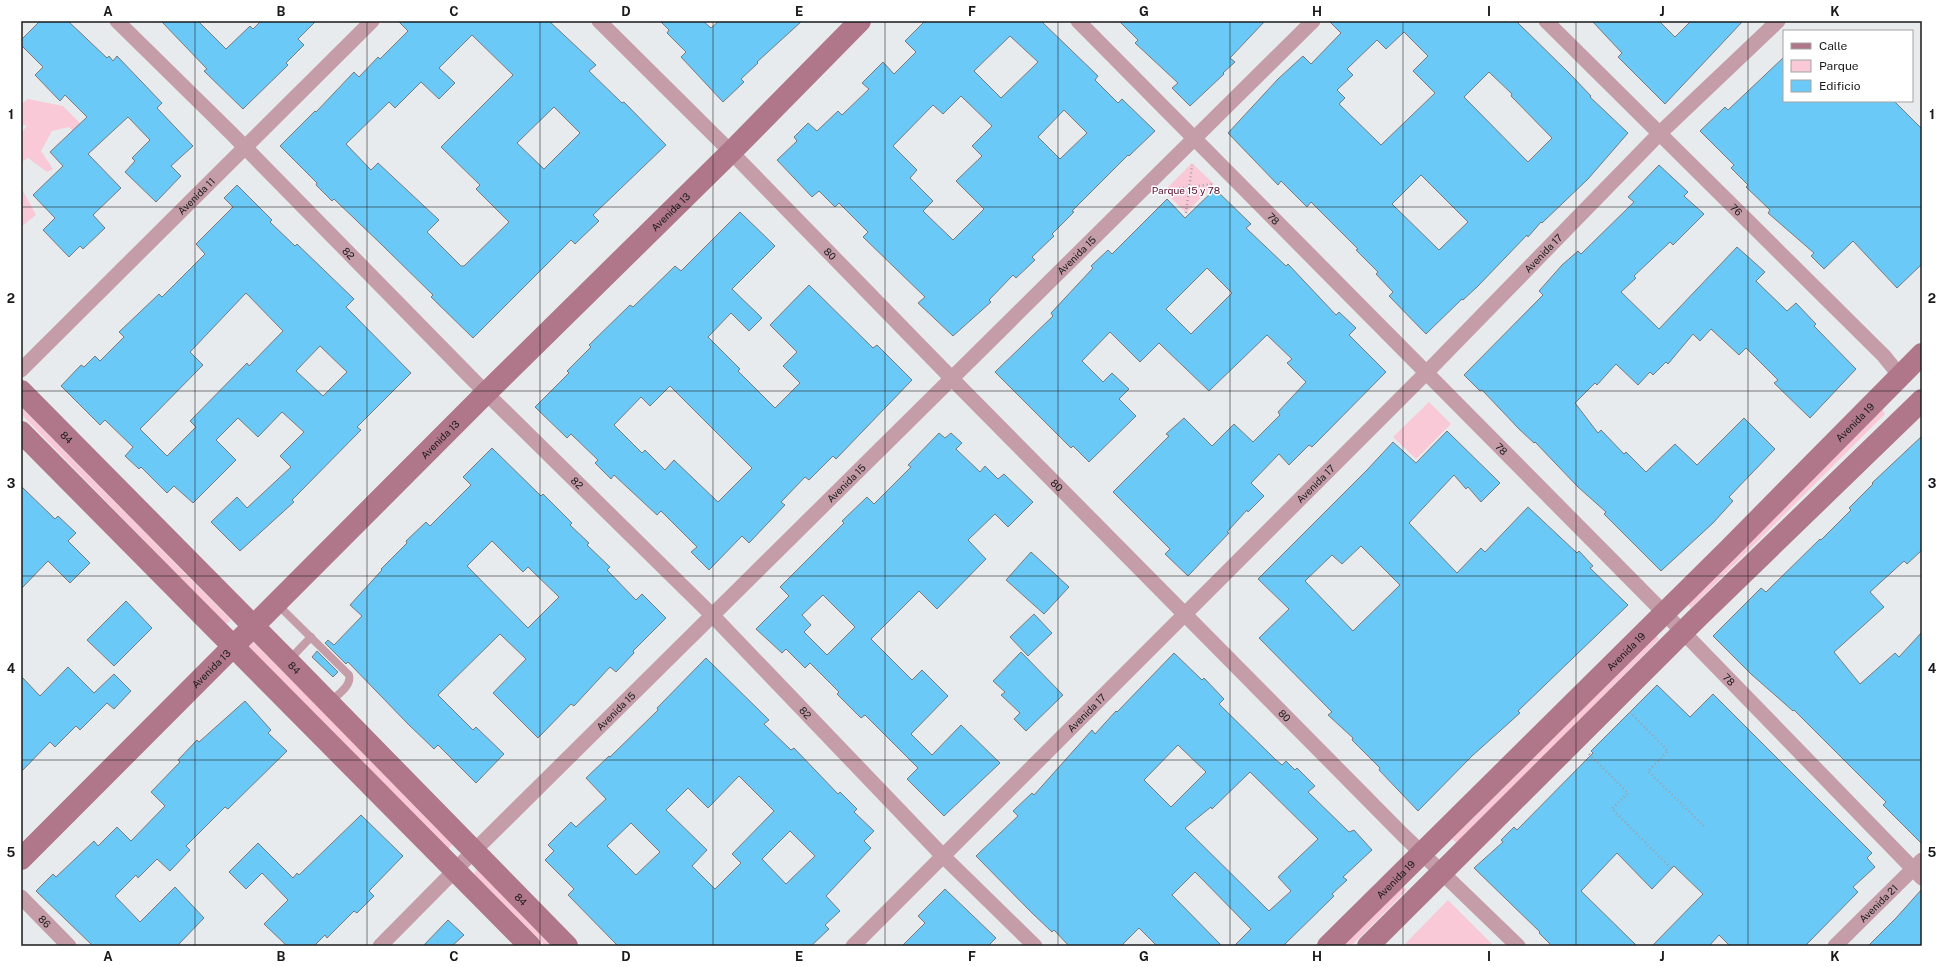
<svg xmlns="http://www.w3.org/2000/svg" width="1943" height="967" font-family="'Public Sans',sans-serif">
<rect width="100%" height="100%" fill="#e8ebed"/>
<g fill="#f9c9d8">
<path d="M28,99L63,106L100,143L92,151L69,127L52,131L41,151L53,169L47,172L28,158L21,162V133L27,126L21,124V104Z"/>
<path d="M1192,163L1214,184L1186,213L1164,191Z"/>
<path d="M21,187L36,215L21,227Z"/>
<path d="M1429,402L1451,424L1416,459L1393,437Z"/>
<path d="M21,407L231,620L226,624L21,414Z"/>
<path d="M1882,409L1885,414L1691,608L1686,603Z"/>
<path d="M1656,635L1659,639L1458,844L1452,839Z"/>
<path d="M249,638L455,842L448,849L245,643Z"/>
<path d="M477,869L555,946H545L474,874Z"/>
<path d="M1402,885L1407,890L1351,946H1342Z"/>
<path d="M1448,900L1494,946H1403Z"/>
</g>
<g fill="#6ac9f6" stroke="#787a7c" fill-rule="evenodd">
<path d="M40,21H68L107,58L109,56L113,61L117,56L162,103L157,108L193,146L171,166L181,176L156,202L125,172L135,161L132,158L150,140L128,117L88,154L121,188L93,215L105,228L83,249L80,246L69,257L43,230L55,218L33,195L63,166L50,152L87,117L65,95L60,101L35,75L43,67L21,45V40Z"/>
<path d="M161,21H198L226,49L250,26L253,29L261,21H316L298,39L304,45L286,63L288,65L243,109L204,71L207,69Z"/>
<path d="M398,21H549L596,65L589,71L622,103L624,102L666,145L593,215L599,221L575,244L571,240L473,338L431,297L433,295L381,244L334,199L332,201L316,185L317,183L280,146L315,111L316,112L354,72L359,77L378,57L380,59L408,31ZM472,35L513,75L441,147L480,185L476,189L509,222L464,266H461L427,232L439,220L378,163L371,170L346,144L389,102L395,108L421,82L439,99L455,83L439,68ZM554,107L580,133L544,169L517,143Z"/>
<path d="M660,21H703L711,28L719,21H802L757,62L758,63L741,79L744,82L723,102L681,57L686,52L667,33L669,30Z"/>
<path d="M925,21H1041L1098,76L1095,80L1118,103L1122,99L1155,131L1129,156L1128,155L1072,211L1074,212L1052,234L1054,236L1032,257L1035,260L1016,278L1013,275L989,300L991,302L953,336L918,303L925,297L863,237L868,232L839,203L835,207L819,191L812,197L777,160L797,141L794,137L808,123L817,131L838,111L842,115L869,89L862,83L883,62L894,74L916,52L905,41ZM1010,36L1038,62L1001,98L974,71ZM961,96L992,126L972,146L982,156L956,181L984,209L953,240L923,211L933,201L910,178L917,170L893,146L933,105L943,114ZM1064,110L1087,133L1060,159L1038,137Z"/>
<path d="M1119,21H1265L1230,58L1235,62L1223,73L1224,74L1190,106L1172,88L1178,83L1135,43L1138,40Z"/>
<path d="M1329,21H1516L1570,74L1591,96L1590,97L1628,133L1588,179L1542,223L1541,222L1528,237L1527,235L1478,286L1463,300L1462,299L1426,334L1389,296L1393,292L1376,274L1378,272L1356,250L1358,249L1311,202L1307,207L1281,181L1278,185L1228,133L1278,79L1303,56L1311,64L1341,33ZM1404,32L1428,56L1413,71L1435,93L1381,145L1339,104L1345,98L1337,90L1353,75L1347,69L1377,40L1386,49ZM1489,72L1512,94L1511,96L1552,138L1528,162L1464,97ZM1421,175L1468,222L1439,250L1392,204Z"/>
<path d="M1592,21H1659L1675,37L1691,21H1743L1665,104L1618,57L1622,53Z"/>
<path d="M1784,57V101H1894L1922,129V264L1897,288L1853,241L1824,269L1811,256L1814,253L1768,213L1770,210L1746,187L1748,185L1731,168L1734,165L1700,131L1725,107L1728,110Z"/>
<path d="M1659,165L1688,192L1684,196L1704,214L1673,245L1670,242L1634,276L1636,278L1621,292L1659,329L1737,247L1765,272L1756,281L1787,311L1796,303L1816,324L1814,326L1856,369L1810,418L1774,383L1778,380L1746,348L1739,355L1711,329L1700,341L1693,334L1668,364L1666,362L1653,375L1650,372L1638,385L1616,364L1597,385L1595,383L1575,403L1598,433L1601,430L1624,454L1626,452L1646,472L1675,444L1697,465L1744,418L1775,449L1729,497L1733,501L1713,523L1661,571L1604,514L1606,512L1578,487L1535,442L1534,443L1519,429L1482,390L1480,391L1464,375L1543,295L1539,291L1562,265L1578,251L1581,254L1634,202L1628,197Z"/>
<path d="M237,185L272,220L270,222L295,246L297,244L354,299L346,307L411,373L357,427L361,430L292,500L294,502L240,551L211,522L237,497L247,508L291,467L280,456L304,432L282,412L258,437L238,418L216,440L236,460L193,503L174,486L167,493L141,467L139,469L125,456L133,447L105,420L100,425L61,386L81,365L84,367L95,356L100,361L124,337L119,332L159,294L162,297L205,254L196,244L233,207L224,198ZM246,293L283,331L249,366L247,363L190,421L196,427L167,456L140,429L203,365L190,352ZM320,346L347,372L323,396L296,371Z"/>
<path d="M1215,189L1251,224L1246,228L1286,266L1288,264L1336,315L1339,312L1356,328L1349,335L1386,372L1312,447L1309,445L1289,465L1279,454L1251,483L1264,496L1248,512L1247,510L1227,532L1229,533L1188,576L1165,554L1170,549L1113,492L1169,436L1166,434L1184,418L1212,446L1234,424L1253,442L1280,415L1278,412L1306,382L1287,363L1292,359L1267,335L1209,391L1159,343L1140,362L1110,332L1082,361L1103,382L1112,373L1129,389L1119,399L1136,416L1089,462L1073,446L1071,448L995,372L1053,316L1051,313L1093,268L1091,266L1108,250L1112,254L1167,199L1185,218ZM1207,268L1232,293L1191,334L1166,309Z"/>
<path d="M740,212L775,246L732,289L762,318L749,331L731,313L708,337L740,369L738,371L775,408L800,383L783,366L797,352L770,325L809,285L873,348L877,345L912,380L836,459L833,456L809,480L805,477L781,502L785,505L749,543L742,536L709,570L691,552L697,547L661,511L657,515L614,475L611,479L595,463L598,460L571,434L567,438L535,407L569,373L567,371L591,347L589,345L630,305L633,307L675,266L681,271ZM670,386L752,468L718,502L674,460L665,470L645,450L642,453L614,425L641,397L650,406Z"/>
<path d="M1447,431L1500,483L1481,502L1468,487L1466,489L1454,475L1409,523L1457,573L1481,548L1485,552L1528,507L1577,553L1579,551L1593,566L1590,568L1628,605L1518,711L1520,713L1472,756L1418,811L1379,770L1380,768L1352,740L1353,738L1328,715L1332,712L1259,638L1289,609L1258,579L1367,470L1393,442L1416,463ZM1361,546L1400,585L1353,631L1305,581L1332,555L1342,564Z"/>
<path d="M939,433L945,438L951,433L962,443L956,449L980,472L985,466L998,479L1004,474L1033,502L1008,527L995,514L968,540L986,559L937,609L919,591L871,639L912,680L922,670L948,696L911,734L932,755L961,725L1000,763L944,816L907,779L918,768L865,715L861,718L837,694L839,692L810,663L805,668L786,649L782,653L756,629L789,596L780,587L844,523L842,521L867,497L874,504L911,467L908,465ZM823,595L855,627L827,655L804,632L811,625L802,615Z"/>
<path d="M1922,436V550L1907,564L1904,561L1870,592L1884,607L1834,652L1860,684L1895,653L1899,657L1922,632V844L1883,805L1886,802L1794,710L1793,711L1751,674L1713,636L1761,588L1766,592L1820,539L1821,540L1851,510L1849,508L1873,484L1872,483Z"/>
<path d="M492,448L541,496L543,494L572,523L570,525L589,543L587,545L610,567L607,570L636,600L642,594L666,618L633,651L634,653L616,672L610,667L574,706L571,704L538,738L493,693L526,659L500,634L438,695L473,730L476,727L504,754L476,783L438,745L434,749L408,724L348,662L346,664L325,643L328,640L334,645L362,616L350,605L382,570L381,569L407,543L406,541L426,522L430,526L471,485L463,477ZM492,541L523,572L528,567L559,597L528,628L467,566Z"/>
<path d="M21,486L55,519L58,516L76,533L68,541L90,563L70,583L48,561L21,589Z"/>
<path d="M1031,552L1069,587L1044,614L1006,580Z"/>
<path d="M126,601L152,628L114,666L87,640Z"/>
<path d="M1034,614L1052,633L1028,656L1010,637Z"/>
<path d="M317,651L338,672L333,677L312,657Z"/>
<path d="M1021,652L1063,695L1026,731L1014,719L1020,713L1001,695L1005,692L993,681Z"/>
<path d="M1174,653L1202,680L1204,678L1224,699L1219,704L1275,759L1282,765L1286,761L1295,770L1297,768L1315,786L1308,792L1349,832L1354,830L1372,850L1343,877L1347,880L1332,894L1334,896L1283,946H1234L1251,929L1195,872L1172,895L1222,946H1157L1139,928L1121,946H1069L1054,930L1052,932L1031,912L976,856L1018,816L1013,811L1032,793L1034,795L1092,730L1095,734L1116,711L1117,712ZM1178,745L1206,772L1171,807L1144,780ZM1250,772L1318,839L1278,877L1291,891L1269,911L1185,828L1211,807L1212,809Z"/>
<path d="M706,658L769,720L764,724L791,750L794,748L838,794L840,792L857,809L854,812L874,831L864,841L871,848L826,896L840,911L825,925L829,929L811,946H618L568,895L574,889L545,860L554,851L548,845L571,822L576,827L606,799L586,778L609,756L610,757L658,710L657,708ZM739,776L774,811L732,854L741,863L715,889L692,866L707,850L666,810L688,788L708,808ZM631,823L660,852L636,875L607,846ZM790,831L815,856L786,884L762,859Z"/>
<path d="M68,667L94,693L114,674L131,691L114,709L107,703L80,730L76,726L55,747L50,742L21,772V676L40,696Z"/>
<path d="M1657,685L1690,717L1713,694L1872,853L1867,858L1875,867L1853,887L1858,892L1805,946H1730L1719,935L1709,946H1652L1703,894L1674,866L1652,889L1617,853L1581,891L1637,946H1552L1539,933L1540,932L1474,868L1503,842L1501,840L1514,827L1517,830L1593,753L1591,751Z"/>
<path d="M245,701L271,730L268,733L287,751L228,809L225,807L186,846L190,850L170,871L157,859L138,878L136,875L115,896L140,922L175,887L204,918L177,946H93L36,891L53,874L56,877L94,841L98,846L117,827L131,841L165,806L151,792L180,762L178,760L197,740L199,742Z"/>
<path d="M361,815L403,856L369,891L374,896L357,913L354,911L327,938L325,935L314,946H287L264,924L288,900L262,873L246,889L229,872L258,843L293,878L297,873L299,875Z"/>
<path d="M945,889L996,938L988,946H902L925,923L918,916Z"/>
<path d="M1922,889V946H1868L1896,918Z"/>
<path d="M448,920L464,935L452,946H423Z"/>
</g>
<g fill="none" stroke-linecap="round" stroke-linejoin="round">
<g stroke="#9fa1a3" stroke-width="2.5" stroke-dasharray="1 3" stroke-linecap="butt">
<path d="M1167,190L1214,184"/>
<path d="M1186,213L1192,165"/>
<path d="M1630,712L1668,751L1648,771L1705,827"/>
<path d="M1589,754L1628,793L1612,809L1671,868"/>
</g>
<g stroke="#c59da9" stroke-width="8">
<path d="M277,604L349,675C352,686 337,695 330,702"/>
<path d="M289,660L311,637"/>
</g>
<g stroke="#c59da9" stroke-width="15">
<path id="s1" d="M117,21L231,133L486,393L713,616L943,856L1035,946"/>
<path id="s2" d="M599,21L731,152L964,391L1402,834L1518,946"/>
<path id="s3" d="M1078,21L1683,632L1922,878"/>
<path id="s4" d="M1546,21L1884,356L1900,376"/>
<path id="s5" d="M21,370L372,21"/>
<path id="s6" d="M21,897L69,946"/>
<path id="s7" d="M380,946L473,852L1313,21"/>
<path id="s8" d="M853,946L1427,372L1660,133L1778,21"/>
<path id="s9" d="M1835,946L1922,860"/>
</g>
<g stroke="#af7789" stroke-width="22">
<path id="s10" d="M21,391L288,661L567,946"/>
<path d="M21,432L530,946"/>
<path id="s11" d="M21,859L486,393L731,152L860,21"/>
<path id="s12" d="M1328,946L1729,549L1922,354"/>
<path d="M1368,946L1696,619L1922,400"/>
</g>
</g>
<path fill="none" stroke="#191a1b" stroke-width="1" stroke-opacity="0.55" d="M195,21V946M367,21V946M540,21V946M713,21V946M885,21V946M1058,21V946M1230,21V946M1403,21V946M1576,21V946M1748,21V946M21,207H1922M21,391H1922M21,576H1922M21,760H1922"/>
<g text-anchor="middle" stroke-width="3" stroke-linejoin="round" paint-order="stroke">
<g font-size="10" fill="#570a2e" stroke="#fff">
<text x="1186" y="194">Parque 15 y 78</text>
</g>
<g font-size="10" fill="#191a1b" stroke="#fff">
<text dy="4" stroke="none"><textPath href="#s5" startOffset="247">Avenida 11</textPath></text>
<text dy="4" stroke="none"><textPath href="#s4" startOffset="268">76</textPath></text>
<text dy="4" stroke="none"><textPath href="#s11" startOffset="917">Avenida 13</textPath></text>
<text dy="4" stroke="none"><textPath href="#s3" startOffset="278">78</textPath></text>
<text dy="4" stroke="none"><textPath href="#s1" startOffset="328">82</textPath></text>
<text dy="4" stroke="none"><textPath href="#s8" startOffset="978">Avenida 17</textPath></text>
<text dy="4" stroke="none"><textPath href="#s2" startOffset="328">80</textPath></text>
<text dy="4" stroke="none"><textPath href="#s7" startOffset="981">Avenida 15</textPath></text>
<text dy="4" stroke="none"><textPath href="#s12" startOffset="743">Avenida 19</textPath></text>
<text dy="4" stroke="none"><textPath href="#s10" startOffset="65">84</textPath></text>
<text dy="4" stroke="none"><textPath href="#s11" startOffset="593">Avenida 13</textPath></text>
<text dy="4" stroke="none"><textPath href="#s3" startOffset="602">78</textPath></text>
<text dy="4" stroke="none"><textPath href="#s1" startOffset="652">82</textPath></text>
<text dy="4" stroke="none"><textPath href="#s7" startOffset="657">Avenida 15</textPath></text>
<text dy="4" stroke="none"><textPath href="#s8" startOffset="654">Avenida 17</textPath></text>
<text dy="4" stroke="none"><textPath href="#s2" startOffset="652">80</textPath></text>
<text dy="4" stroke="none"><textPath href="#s12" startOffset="419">Avenida 19</textPath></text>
<text dy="4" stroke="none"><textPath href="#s10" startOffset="389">84</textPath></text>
<text dy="4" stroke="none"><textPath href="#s11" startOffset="269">Avenida 13</textPath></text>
<text dy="4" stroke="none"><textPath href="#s3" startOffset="926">78</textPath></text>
<text dy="4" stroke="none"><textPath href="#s7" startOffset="333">Avenida 15</textPath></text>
<text dy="4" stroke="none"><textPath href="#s1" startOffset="976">82</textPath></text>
<text dy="4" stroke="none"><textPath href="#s8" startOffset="330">Avenida 17</textPath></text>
<text dy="4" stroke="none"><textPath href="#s2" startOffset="976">80</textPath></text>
<text dy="4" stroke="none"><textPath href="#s12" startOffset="95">Avenida 19</textPath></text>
<text dy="4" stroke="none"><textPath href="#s10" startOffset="713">84</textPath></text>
<text dy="4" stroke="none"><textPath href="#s9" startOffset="61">Avenida 21</textPath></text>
<text dy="4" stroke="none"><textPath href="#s6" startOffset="34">86</textPath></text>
</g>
</g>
<rect width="1943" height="967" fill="none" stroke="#ffffff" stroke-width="44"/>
<rect x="1783" y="30" width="130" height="72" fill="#ffffff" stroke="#a3a3a4"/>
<rect x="1791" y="43" width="20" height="6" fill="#af7789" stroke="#a3a3a4"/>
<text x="1819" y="50" font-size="12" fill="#191a1b">Calle</text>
<rect x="1791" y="60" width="20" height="12" fill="#f9c9d8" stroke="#a3a3a4"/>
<text x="1819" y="70" font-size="12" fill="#191a1b">Parque</text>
<rect x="1791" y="80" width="20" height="12" fill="#6ac9f6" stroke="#a3a3a4"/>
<text x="1819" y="90" font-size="12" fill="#191a1b">Edificio</text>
<rect x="22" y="22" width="1899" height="923" fill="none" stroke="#191a1b" stroke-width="1.5"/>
<g font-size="13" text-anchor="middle" font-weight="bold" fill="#191a1b">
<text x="108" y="16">A</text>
<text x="281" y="16">B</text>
<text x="454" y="16">C</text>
<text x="626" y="16">D</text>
<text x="799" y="16">E</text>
<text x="972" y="16">F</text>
<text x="1144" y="16">G</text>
<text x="1317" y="16">H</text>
<text x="1489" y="16">I</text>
<text x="1662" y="16">J</text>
<text x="1835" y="16">K</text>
<text x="11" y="119">1</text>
<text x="1932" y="119">1</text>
<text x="11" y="303">2</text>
<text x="1932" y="303">2</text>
<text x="11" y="488">3</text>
<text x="1932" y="488">3</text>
<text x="11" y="673">4</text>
<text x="1932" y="673">4</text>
<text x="11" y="857">5</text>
<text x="1932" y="857">5</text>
<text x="108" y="961">A</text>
<text x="281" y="961">B</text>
<text x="454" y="961">C</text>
<text x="626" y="961">D</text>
<text x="799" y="961">E</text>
<text x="972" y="961">F</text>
<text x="1144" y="961">G</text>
<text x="1317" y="961">H</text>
<text x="1489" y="961">I</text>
<text x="1662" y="961">J</text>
<text x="1835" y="961">K</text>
</g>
</svg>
